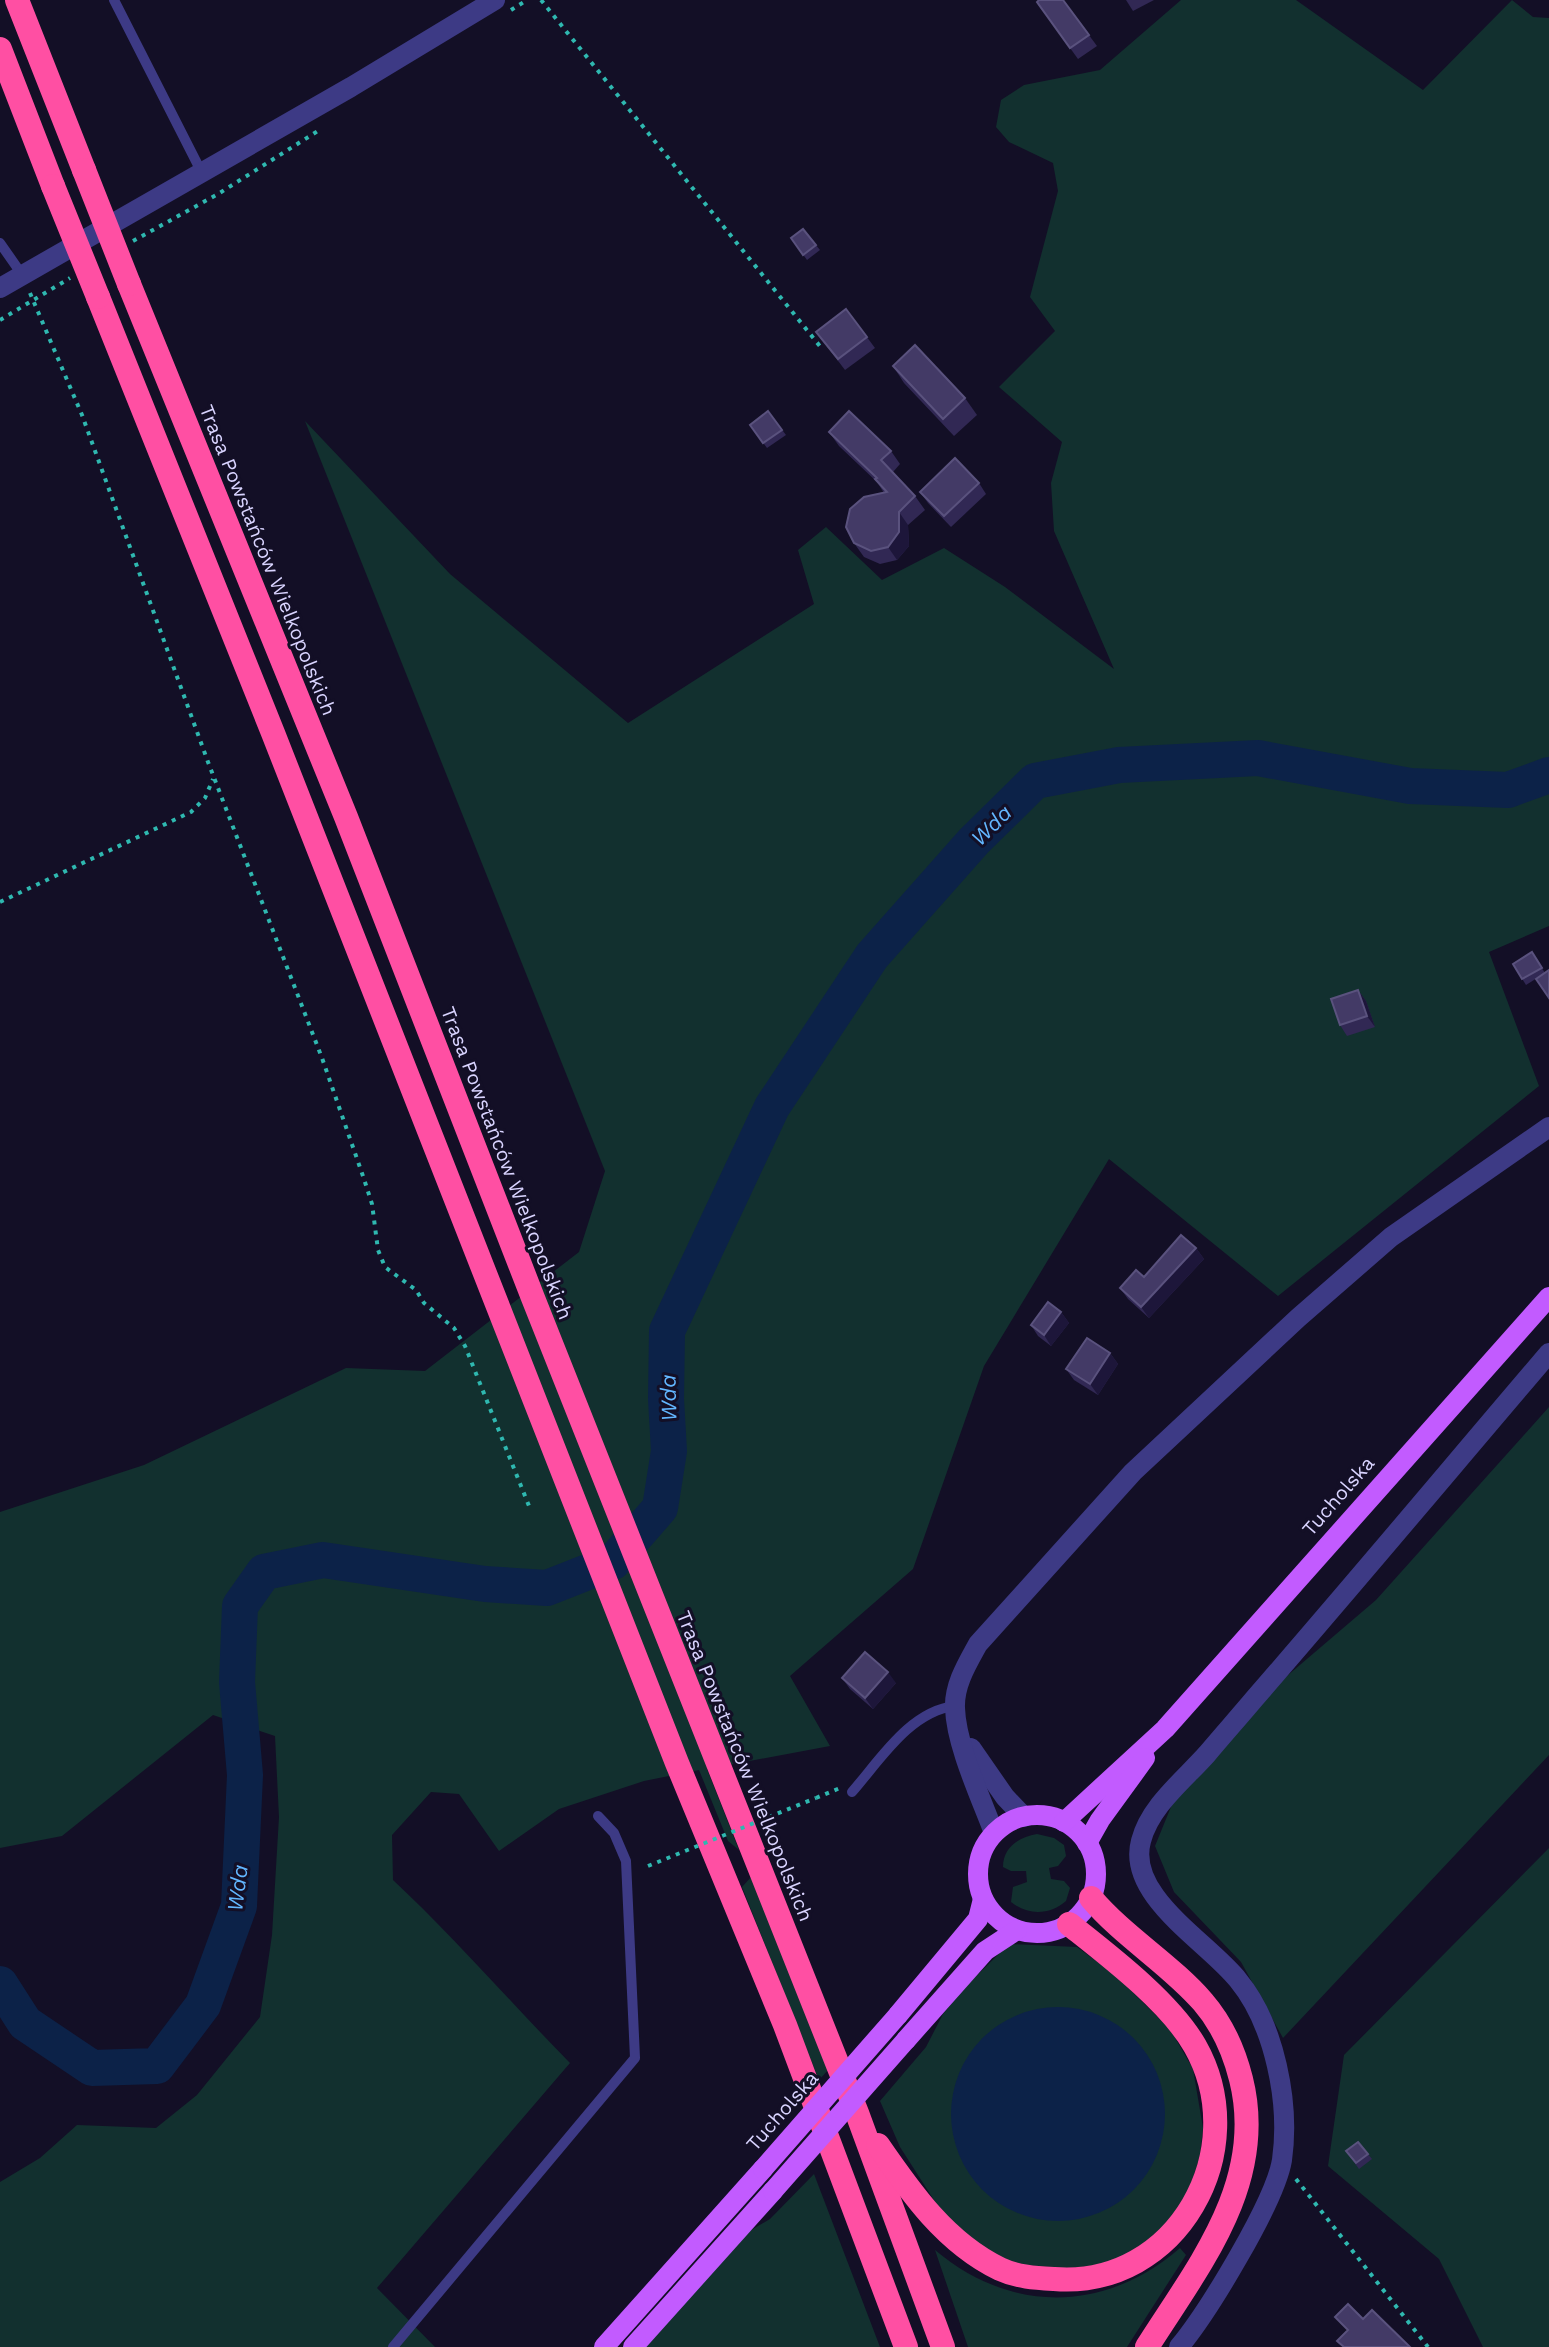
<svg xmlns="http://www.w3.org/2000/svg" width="1549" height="2347" font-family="'Work Sans',sans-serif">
<rect width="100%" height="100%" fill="#130f26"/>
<g fill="#12302f">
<path d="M1181,0H1296L1423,90L1512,0L1533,17L1549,18V926L1489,952L1539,1086L1278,1296L1109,1159L984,1366L913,1569L790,1676L830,1746L707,1769L739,1850L728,1841L699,1770L644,1781L559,1809L499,1851L459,1794L431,1792L392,1835L393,1880C455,1938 511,2003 570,2063L377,2288L435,2347H0V2182L40,2158L77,2125L156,2128L197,2095L260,2017L272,1935L279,1817L275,1736L213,1715L62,1836L0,1848V1512L144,1465L346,1368L425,1371L579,1252L605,1171L305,421L450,574L628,723L814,604L798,550L826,527L882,580L944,548L1005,587L1114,669L1054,531L1051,483L1062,442L999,387L1055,331L1030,297L1058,191L1053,163L1009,142L996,127L1001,100L1024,85L1100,70Z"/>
<path d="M1549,1407V1755L1283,2038L1241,1962L1174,1892L1155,1846L1175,1797L1267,1693L1376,1600Z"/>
<path d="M1037,1834L1054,1838L1064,1845L1066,1856L1058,1866L1049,1868L1051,1879L1064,1881L1070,1888L1066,1901C1050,1915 1028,1916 1011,1902L1013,1887L1027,1882L1026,1871H1011L1003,1867C1003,1847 1019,1837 1037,1834Z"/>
<path d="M1549,1848V2347H1483L1439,2259L1328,2166L1344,2055Z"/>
<path d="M752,1876L829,2069L819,2080L742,1887Z"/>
<path d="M1009,1944L1077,1947L1114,1974L1170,2029L1193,2069L1203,2128L1200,2156L1187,2197L1167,2224L1147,2241L1123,2256L1097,2266L1064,2268L1026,2265L997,2257L948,2222L900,2147L880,2101L926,2047L943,2014L968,1984Z"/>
<path d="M814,2174L880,2347H646L746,2233L770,2219Z"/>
<path d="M1180,2248L1186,2255L1127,2347H968L935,2250C1011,2314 1105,2313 1180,2248Z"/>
</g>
<circle fill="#0c2248" cx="1058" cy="2114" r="107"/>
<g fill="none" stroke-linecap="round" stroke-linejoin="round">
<path stroke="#0c2248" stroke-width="36" d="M0,1984L25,2023L92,2068L157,2066L203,2005L239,1906L245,1775L237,1682L240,1606L264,1572L323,1560L485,1584L547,1588L613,1562L660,1508L669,1451L666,1399L667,1331L772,1107L872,956L974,841L1035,781L1119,765L1258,758L1410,786L1508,790L1549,775"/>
<g stroke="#2fb8b0" stroke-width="4" stroke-dasharray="4 6" stroke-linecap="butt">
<path d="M541,0L823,350"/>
<path d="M511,10L527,0"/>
<path d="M133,241L218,194L321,129"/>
<path d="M30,293L82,415L208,762L322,1058L364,1179L372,1204L378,1250L385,1267L416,1290L424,1303L454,1328L465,1346L531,1511"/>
<path d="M0,320L70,278"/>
<path d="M0,902L191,812L205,798L213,779"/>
<path d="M816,1798L840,1788"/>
<path d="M1296,2179L1428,2347"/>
</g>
<g stroke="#3d3a85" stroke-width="10">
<path d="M114,0L202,173"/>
<path d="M0,243L23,276"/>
<path d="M852,1792C880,1760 910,1711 955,1706"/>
<path d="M393,2347L635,2058L626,1861L614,1833L598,1816"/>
</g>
<g stroke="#3d3a85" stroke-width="20">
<path d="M971,1748L1005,1797L1024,1817"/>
<path d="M994,1833C981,1798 956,1745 955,1708C954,1685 967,1664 978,1644L1133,1472L1298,1318L1391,1237L1549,1127"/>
<path d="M1179,2347C1208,2312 1275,2202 1282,2160C1290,2103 1275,2025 1238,1980C1208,1942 1126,1896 1141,1841C1150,1806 1184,1780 1207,1754C1223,1735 1239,1717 1255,1698C1354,1584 1451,1468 1549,1353"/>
</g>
<path stroke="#3d3a85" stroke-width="20" d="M0,288L351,87L495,0"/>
<g stroke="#c25bff" stroke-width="20">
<circle cx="1037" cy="1874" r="59"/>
<path d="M1064,1822L1165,1729L1549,1297"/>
<path d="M1087,1843L1100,1820L1145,1758"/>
<path d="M898,2015L978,1919L983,1899"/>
<path d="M906,2040L985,1951L1017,1930"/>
<path d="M604,2347L763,2169"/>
<path d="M633,2347L773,2191"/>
</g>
<g stroke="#ff4fa3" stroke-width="24">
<path d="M17,0L84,170"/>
<path d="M0,49L53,186"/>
<path d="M129,284L346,817L533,1298L857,2113L943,2347"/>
<path d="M98,297L273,733L677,1763L785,2025L906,2347"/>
<path d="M1091,1898C1124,1937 1170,1964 1203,2002C1222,2024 1234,2051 1241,2079C1267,2182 1199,2265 1147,2347"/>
<path d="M878,2145C911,2193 946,2243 1000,2269C1017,2277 1036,2278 1054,2279C1177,2289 1254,2150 1195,2046C1170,2002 1108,1955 1069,1924"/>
</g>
<path stroke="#2fb8b0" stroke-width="4" stroke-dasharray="4 6" stroke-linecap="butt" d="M648,1866L816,1798"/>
<g stroke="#c25bff" stroke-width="20">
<path d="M763,2169L898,2015"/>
<path d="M773,2191L906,2040"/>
</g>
<g stroke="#ff4fa3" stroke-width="24">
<path d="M84,170L129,284"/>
<path d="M53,186L98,297"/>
</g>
</g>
<g fill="#312854">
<path d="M1063,0L1097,46L1078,59L1037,2Z"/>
<path d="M1126,0H1154L1133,11Z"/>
<path d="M803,229L820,250L807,260L791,238Z"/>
<path d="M846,309L875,348L845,370L816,332Z"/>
<path d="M893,366L965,398L977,415L954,436L904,383Z"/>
<path d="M768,411L786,435L767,448L750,425Z"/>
<path d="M829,432L891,451L900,464L893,472L915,496L925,510L908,525L909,546L897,560L880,564L864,557L854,543L884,493L877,482L839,446Z"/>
<path d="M979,483L986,494L951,527L928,503L920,492Z"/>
<path d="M1532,952L1545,973L1526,985L1513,964Z"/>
<path d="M1358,990L1366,1001L1375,1027L1347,1036L1340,1025Z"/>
<path d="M1196,1248L1204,1259L1149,1318L1128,1299L1120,1288L1144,1277Z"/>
<path d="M1061,1312L1069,1323L1051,1346L1038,1336L1031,1325Z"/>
<path d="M1110,1353L1118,1364L1098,1395L1074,1380L1066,1369Z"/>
<path d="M842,1678L896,1683L873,1709L850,1689Z"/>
<path d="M1358,2142L1372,2159L1359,2169L1346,2151Z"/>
</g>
<g fill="#1d163a">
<path d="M899,512L908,525L909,546L897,560L888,547Z"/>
<path d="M1358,990L1366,1001L1375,1027L1367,1016Z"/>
<path d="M1196,1248L1204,1259L1149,1318L1141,1307Z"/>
<path d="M1061,1312L1069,1323L1051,1346L1044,1335Z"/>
<path d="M1110,1353L1118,1364L1098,1395L1090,1384Z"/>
<path d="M888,1672L896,1683L873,1709L865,1698Z"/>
</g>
<g fill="#433a66" stroke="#5a527e" stroke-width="2">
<path d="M1039,0H1063L1089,35L1070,48L1037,2Z"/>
<path d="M803,229L816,245L803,255L791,238Z"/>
<path d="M846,309L867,337L838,359L816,332Z"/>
<path d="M915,345L965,398L943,419L893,366Z"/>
<path d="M768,411L782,430L763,443L750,425Z"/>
<path d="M849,411L891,451L881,460L915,496L899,512V532L888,547L871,551L854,543L846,527L850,509L864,497L887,492L875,479L877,478L829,432Z"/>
<path d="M955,458L979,483L944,516L920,492Z"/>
<path d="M1532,952L1542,968L1522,979L1513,964Z"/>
<path d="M1549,970V998L1536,979Z"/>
<path d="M1358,990L1367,1016L1340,1025L1331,999Z"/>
<path d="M1181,1235L1196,1248L1141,1307L1120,1288L1136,1270L1144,1277Z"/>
<path d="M1048,1302L1061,1312L1044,1335L1031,1325Z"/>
<path d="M1087,1338L1110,1353L1090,1384L1066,1369Z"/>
<path d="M865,1652L888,1672L865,1698L842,1678Z"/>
<path d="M1358,2142L1368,2154L1356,2163L1346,2151Z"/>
<path d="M1348,2304L1363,2319L1372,2310L1410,2347H1344L1337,2341L1348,2330L1335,2317Z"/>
</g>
<g text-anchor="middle" stroke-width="6" stroke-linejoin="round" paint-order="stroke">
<g font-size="20" fill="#d9d4ff" stroke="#130f26">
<text transform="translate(268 560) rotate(68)" y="7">Trasa Powstańców Wielkopolskich</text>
<text transform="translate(507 1163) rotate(69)" y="7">Trasa Powstańców Wielkopolskich</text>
<text transform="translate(1338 1496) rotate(-49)" y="7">Tucholska</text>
<text transform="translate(745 1766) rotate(68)" y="7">Trasa Powstańców Wielkopolskich</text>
<text transform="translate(782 2111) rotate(-49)" y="7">Tucholska</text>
</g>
<g font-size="22" font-style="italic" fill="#62b6ff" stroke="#130f26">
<text transform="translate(991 825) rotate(-45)" y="8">Wda</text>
<text transform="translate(668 1398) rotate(-91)" y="8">Wda</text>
<text transform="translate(237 1888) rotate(-83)" y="8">Wda</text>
</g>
</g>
</svg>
